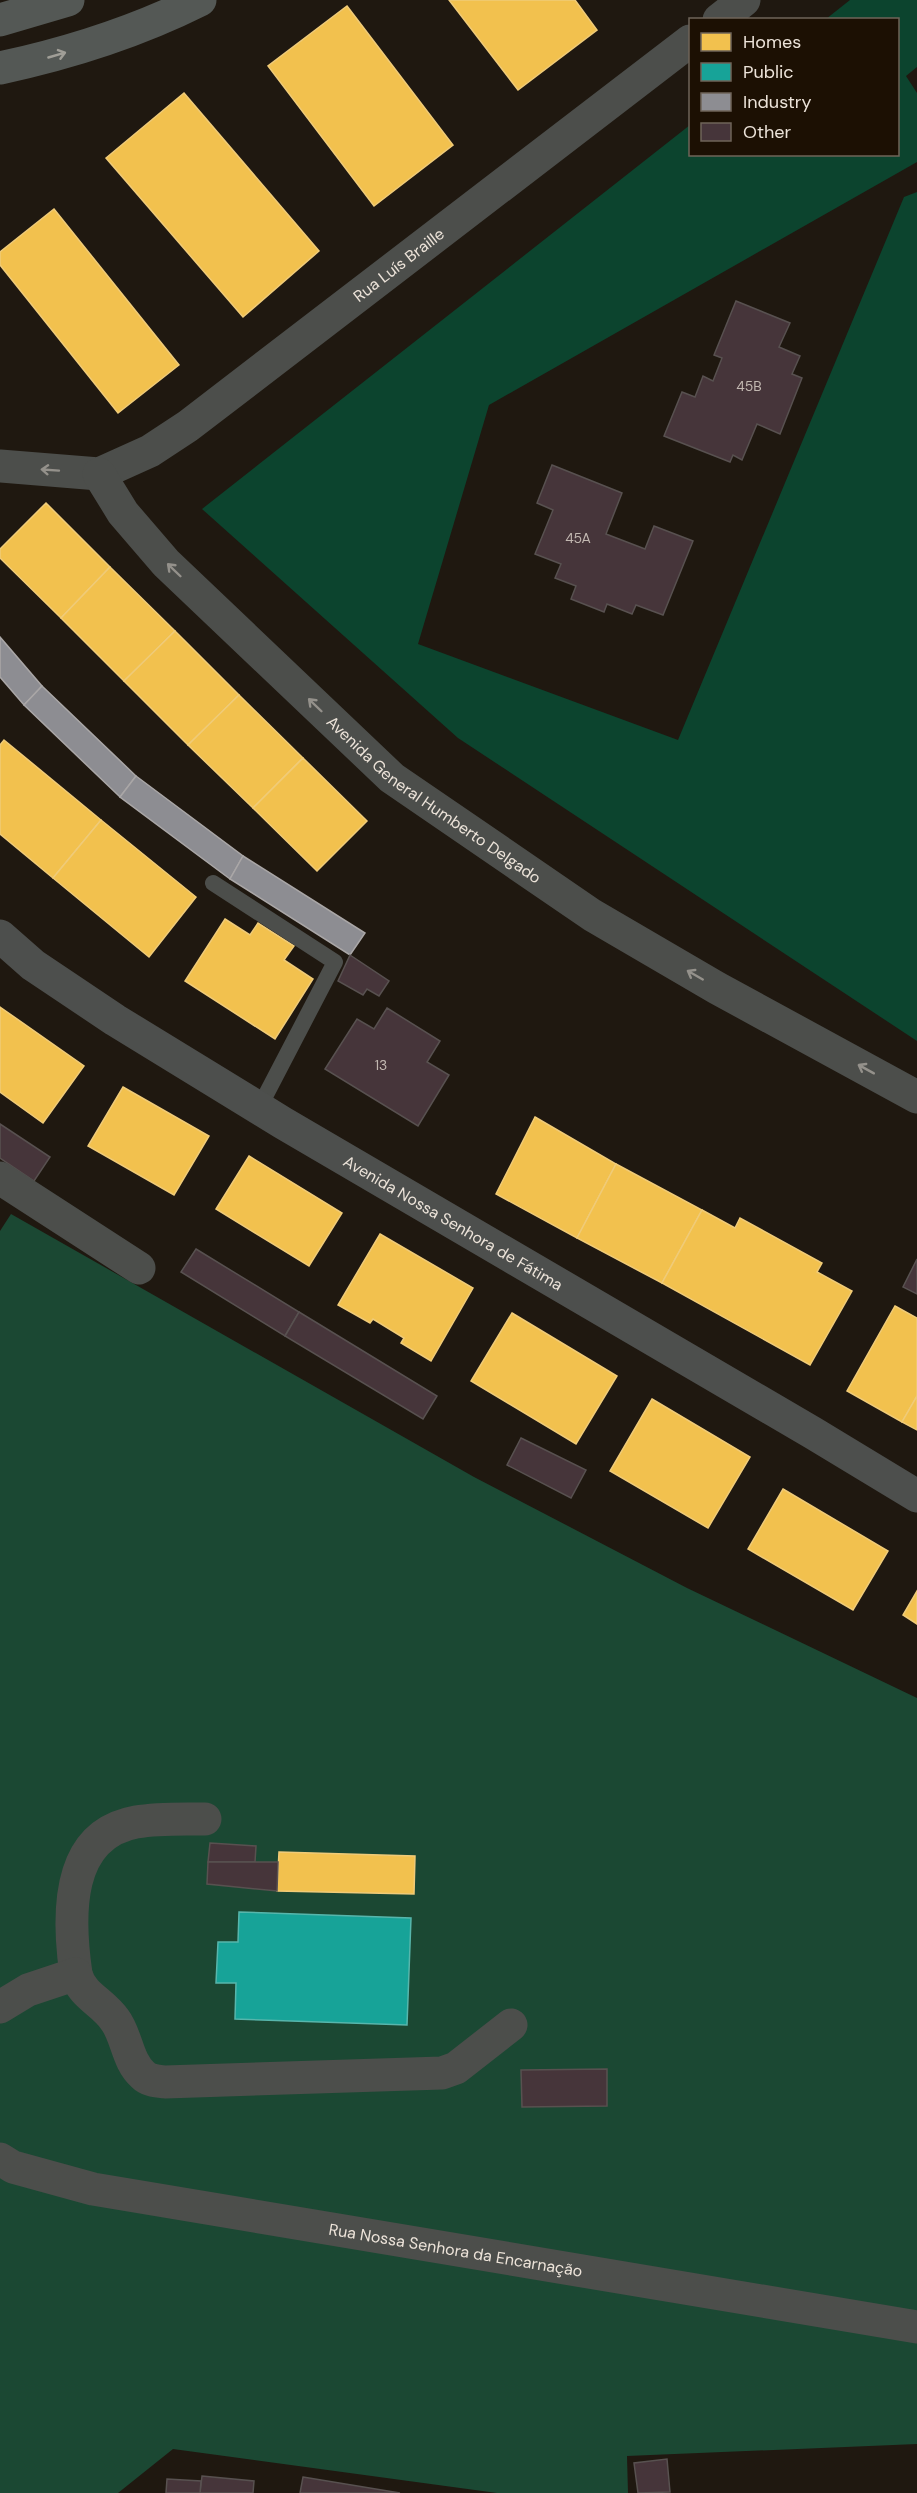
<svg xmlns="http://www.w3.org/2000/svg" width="917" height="2493" font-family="'DM Sans',sans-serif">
<rect width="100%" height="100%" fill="#1f1810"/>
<path fill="#0c442e" d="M850,0H917V67L906,76L917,93V162L489,405L418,644L678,740L904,197L917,192V1041L458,738L202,509L690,125V154H898V20L826,19Z"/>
<path fill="#1b4833" d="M11,1214L474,1477L687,1588L917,1698V2444L627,2456L628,2493H497L173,2449L118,2493H0V1231Z"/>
<g fill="#f2c14e" stroke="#f0cb78" stroke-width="1.5">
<path d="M449,0H575L597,30L518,90Z"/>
<path d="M347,6L453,145L374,206L268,66Z"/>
<path d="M184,93L319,251L243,317L106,158Z"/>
<path d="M54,209L179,365L118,413L0,265V252Z"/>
<path d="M46,503L110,567L61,618L0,558V549Z"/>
<path d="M110,567L175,631L124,681L61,618Z"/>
<path d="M175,631L239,695L188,745L124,681Z"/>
<path d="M239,695L303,758L253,808L188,745Z"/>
<path d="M4,740L101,820L53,878L0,834V745Z"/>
<path d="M303,758L367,821L317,871L253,808Z"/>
<path d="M101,820L196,897L149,957L53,878Z"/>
<path d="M225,919L250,935L258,923L294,946L284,960L313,979L275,1039L185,981Z"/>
<path d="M0,1007L84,1066L43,1123L0,1092Z"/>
<path d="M123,1087L209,1136L174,1195L88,1146Z"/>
<path d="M535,1117L616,1164L577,1238L496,1194Z"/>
<path d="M249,1156L342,1213L309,1266L216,1209Z"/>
<path d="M616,1164L702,1210L662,1283L577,1238Z"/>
<path d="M702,1210L735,1228L740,1218L822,1263L817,1272L852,1291L810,1365L662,1283Z"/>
<path d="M380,1234L473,1288L431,1361L401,1343L404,1338L373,1319L370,1323L338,1305Z"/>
<path d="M895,1306L917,1318V1396L902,1422L847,1391Z"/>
<path d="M512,1313L617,1376L576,1444L471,1381Z"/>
<path d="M917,1396V1430L902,1422Z"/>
<path d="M652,1399L750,1457L708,1528L610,1471Z"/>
<path d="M783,1489L888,1551L853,1610L748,1549Z"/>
<path d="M917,1591V1624L903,1615Z"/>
<path d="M279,1852L415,1856L414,1894L277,1891Z"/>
</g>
<path fill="#17a398" stroke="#57b6ac" stroke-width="1.5" d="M239,1912L411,1918L407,2025L235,2019L236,1983H216L218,1942H238Z"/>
<g fill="#8d8d92" stroke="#aaa7a7" stroke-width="1.5">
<path d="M0,637L42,686L24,705L0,677Z"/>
<path d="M42,686L136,776L120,797L24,705Z"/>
<path d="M136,776L243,856L230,879L120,797Z"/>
<path d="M243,856L365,933L350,955L230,879Z"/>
</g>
<g fill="#46353a" stroke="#585150" stroke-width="1.5">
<path d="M736,301L790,323L779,347L800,356L792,374L802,378L780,434L757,424L742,460L733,455L730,462L664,436L682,392L695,397L703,376L713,381L722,358L714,355Z"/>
<path d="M552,465L622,493L606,534L645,549L654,526L693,541L663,615L636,605L632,614L607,604L604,612L571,599L576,586L555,578L561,564L535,554L553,510L537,503Z"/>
<path d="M350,955L389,981L379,996L367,989L363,995L338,981Z"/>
<path d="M387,1008L440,1041L427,1062L449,1075L418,1126L325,1069L357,1019L374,1029Z"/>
<path d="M0,1124L50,1157L34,1181L0,1158Z"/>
<path d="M196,1249L299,1312L285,1336L181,1272Z"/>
<path d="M917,1259V1294L903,1287Z"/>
<path d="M299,1312L437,1396L423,1419L285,1336Z"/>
<path d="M521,1438L586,1470L571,1498L507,1465Z"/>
<path d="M210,1843L256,1846L255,1862H208Z"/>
<path d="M208,1862H278L277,1891L207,1884Z"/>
<path d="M607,2069V2106L522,2107L521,2070Z"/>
<path d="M667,2459L670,2492L638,2493L634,2463Z"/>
<path d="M202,2476L254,2481L253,2493H200Z"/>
<path d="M303,2477L400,2493H300Z"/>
<path d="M167,2479L201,2481L200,2493H166Z"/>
</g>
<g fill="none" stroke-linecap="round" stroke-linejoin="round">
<path stroke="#4c4e4b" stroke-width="16" d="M213,883L335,962L259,1108"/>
<g stroke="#4c4e4b" stroke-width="33">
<path d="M719,20L744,0"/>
<path id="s1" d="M0,466L99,474L150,451L188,426L690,41"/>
<path id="s2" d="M99,474L123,513L166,563L392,778L592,915L717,988L917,1097"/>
<path d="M0,1178L139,1268"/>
<path d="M76,1974C68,1919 64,1835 136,1822C159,1818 182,1819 205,1819"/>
<path d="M0,2007L28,1990L76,1974C82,1996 103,2002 115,2020C127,2036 127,2061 143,2075C149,2081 157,2081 165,2082L442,2073L456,2068L511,2025"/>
<path id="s3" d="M0,2159L13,2167L93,2189L917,2327"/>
</g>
<path stroke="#4d4f4d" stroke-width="33" id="s4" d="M0,936L33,965L115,1020L283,1123L813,1433L917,1496"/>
<g stroke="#545855" stroke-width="33">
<path d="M0,20L68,0"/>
<path d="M0,68C70,53 136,32 200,0"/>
</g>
</g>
<defs><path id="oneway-shaft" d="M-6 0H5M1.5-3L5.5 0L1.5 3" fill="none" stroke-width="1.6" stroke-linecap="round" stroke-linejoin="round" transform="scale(1.5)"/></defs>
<use stroke="#a09e97" href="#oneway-shaft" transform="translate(57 55) rotate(-16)"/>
<g stroke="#94918b">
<use href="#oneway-shaft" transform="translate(50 470) rotate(-176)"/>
<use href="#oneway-shaft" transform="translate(174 570) rotate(-136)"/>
<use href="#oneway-shaft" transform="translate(315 705) rotate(-136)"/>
<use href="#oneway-shaft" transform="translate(695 975) rotate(-150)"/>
<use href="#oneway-shaft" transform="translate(866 1069) rotate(-151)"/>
</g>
<g text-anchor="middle" stroke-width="6" stroke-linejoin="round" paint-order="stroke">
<g font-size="14" fill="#c2b8b1">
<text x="749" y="391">45B</text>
<text x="578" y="543">45A</text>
<text x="381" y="1070">13</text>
</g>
<g font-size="16" fill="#ece3d9" stroke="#1c1003">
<text dy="6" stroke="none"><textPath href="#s1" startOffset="466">Rua Luís Braille</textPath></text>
<text dy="6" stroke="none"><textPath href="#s2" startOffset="470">Avenida General Humberto Delgado</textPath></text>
<text dy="6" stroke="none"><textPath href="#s4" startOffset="537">Avenida Nossa Senhora de Fátima</textPath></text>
<text dy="6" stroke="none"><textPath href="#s3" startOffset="466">Rua Nossa Senhora da Encarnação</textPath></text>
</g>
</g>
<rect x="689" y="18" width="210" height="138" fill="#1c1003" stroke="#6f6459" stroke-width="1.5"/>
<rect x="701" y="33" width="30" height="18" fill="#f2c14e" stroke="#6f6459" stroke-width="1.5"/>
<text x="743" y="48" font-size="18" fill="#ece3d9">Homes</text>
<rect x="701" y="63" width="30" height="18" fill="#17a398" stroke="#6f6459" stroke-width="1.5"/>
<text x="743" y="78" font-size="18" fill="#ece3d9">Public</text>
<rect x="701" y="93" width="30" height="18" fill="#8d8d92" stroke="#6f6459" stroke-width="1.5"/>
<text x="743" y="108" font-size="18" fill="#ece3d9">Industry</text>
<rect x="701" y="123" width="30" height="18" fill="#46353a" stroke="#6f6459" stroke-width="1.5"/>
<text x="743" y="138" font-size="18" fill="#ece3d9">Other</text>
</svg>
